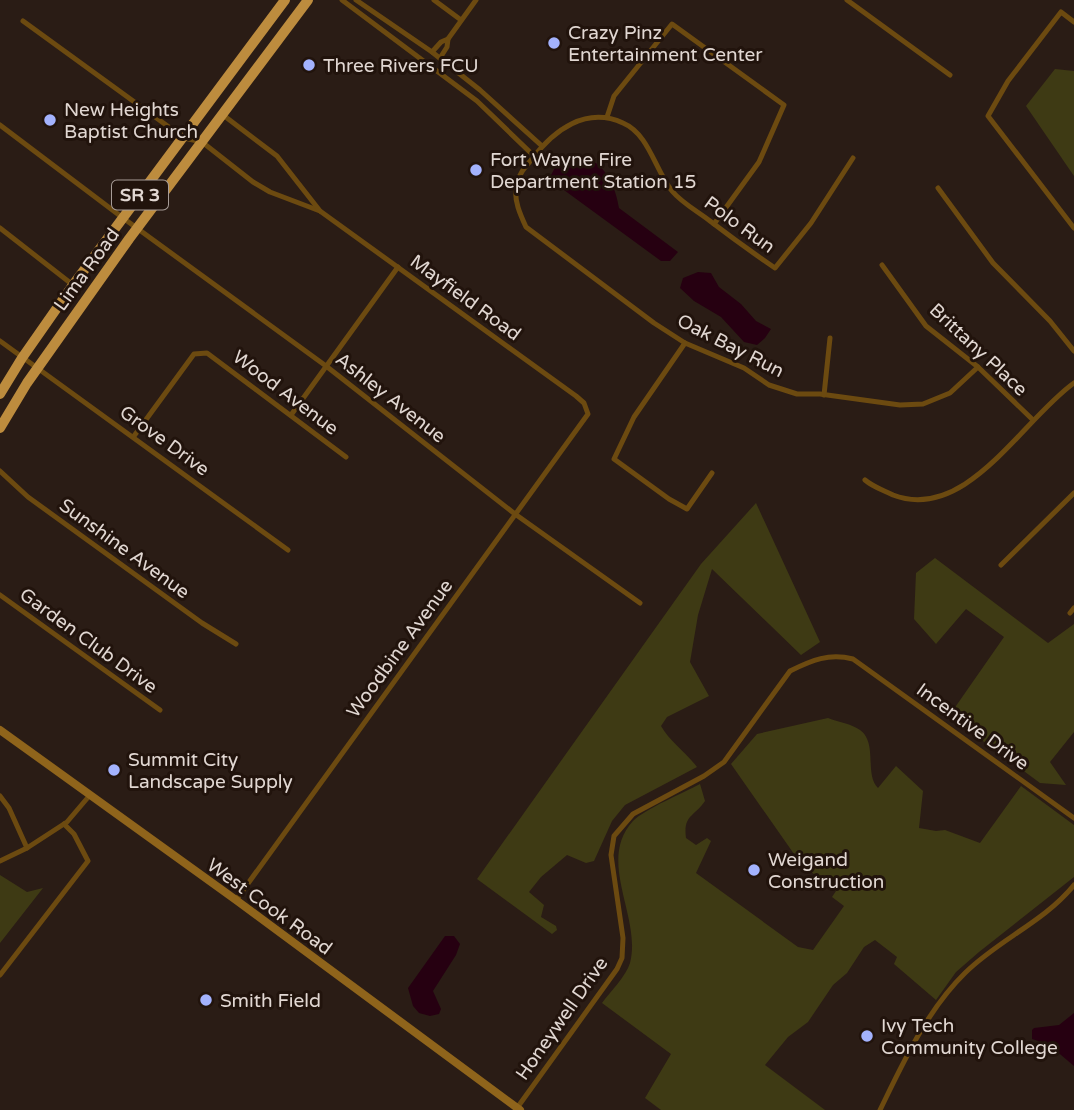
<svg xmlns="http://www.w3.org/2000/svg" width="1074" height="1110" font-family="'Varela Round',sans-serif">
<rect width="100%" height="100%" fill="#2a1c15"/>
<g fill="#3e3a14">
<path d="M1055,69L1074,71V176L1026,106Z"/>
<path d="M756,503L820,642L801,655L712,569L698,615L690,662L709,696L667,717L661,726C670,742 685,751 697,767L625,805L612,821L594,861L586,863L567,855L541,877L529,892L544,905L541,917L556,926L557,930L552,934L477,879L701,564Z"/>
<path d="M935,558L1048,643L1074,624V732L1050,762L1066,785L1040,783L949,716L1004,637L966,609L936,644L914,619L916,573Z"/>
<path d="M828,718C838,722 852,724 860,730C878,743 864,774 878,788L896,766L923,791L919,828L936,831L945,830L980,843L1021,786L1074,825V877L979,952L956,972L936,1000L894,964L897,957L875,940L864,947L847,973L833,985L808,1022L788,1037L765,1065L825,1110H661L645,1098L671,1054L602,1003C611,991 626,976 630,963C642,917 596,861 633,821C645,809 683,793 700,784L705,801C694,817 683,815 686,838L696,845L707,838L711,841L696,873L798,947L813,950L844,906L832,897L836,891L801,864L731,764L757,734Z"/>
<path d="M0,875L27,892L43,888L0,943Z"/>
</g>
<g fill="#260011">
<path d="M570,156C575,156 583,156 587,158C607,166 616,189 619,208L678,252L670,261H661L553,182L551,175L557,164Z"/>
<path d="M698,272L711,273L719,287L741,304L756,321L771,329L765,338L757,345L744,342L721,317L694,301L680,288L683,278Z"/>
<path d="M445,936H454L460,944L456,955L433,991L441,1009L439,1014L430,1016L419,1013L413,1006L408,988Z"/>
<path d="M1074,1013V1066L1048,1044L1032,1039V1030L1034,1028L1059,1025Z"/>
</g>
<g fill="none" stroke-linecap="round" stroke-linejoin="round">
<g stroke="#6c4a10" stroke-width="5">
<path d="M342,0L477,101L534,156"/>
<path d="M356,0L432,52L480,90L542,146"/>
<path d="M434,0L461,20"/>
<path d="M847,0L950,75"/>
<path d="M23,21L184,138L202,142L253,182L270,192L320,211L576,396L584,403L588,414L236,900"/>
<path d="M1074,22L1061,12L1008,81L988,116L1074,228"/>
<path d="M432,52L441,42L448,39L476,0"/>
<path d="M440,58L447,47L448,39"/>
<path d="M223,115L277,156L320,211"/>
<path d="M607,117L614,96L672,24L784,105L759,162L714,224"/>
<path d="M0,125L123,218L326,366L515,514L640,603"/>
<path d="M853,158L811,223L775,268C753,253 731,237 710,221C697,211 682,203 672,191C655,170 649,134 623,123C586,106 554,130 532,159C525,167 518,175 516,186C514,201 520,214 526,227L654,323L685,343L744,368L769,385L797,394H820L900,405L923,404L950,393L978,367"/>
<path d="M938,188L993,263L1050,321L1074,351"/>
<path d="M0,228L73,285"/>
<path d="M882,265L926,326L978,367L1033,420"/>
<path d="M0,341L288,550"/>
<path d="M685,343L634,417L614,459L669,499L687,509L712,473"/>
<path d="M824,395L830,338"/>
<path d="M291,415L398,267"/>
<path d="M134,436L194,354L207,353L346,457"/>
<path d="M0,471L28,497L202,623L236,644"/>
<path d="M865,480C873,487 883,490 893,495C966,523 1022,420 1074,383"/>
<path d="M1001,565L1074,493"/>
<path d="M0,595L160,710"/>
<path d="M1070,613L1074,608"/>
<path d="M0,796L9,808L27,848"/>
<path d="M0,861L27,848L67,822L90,795"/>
<path d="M0,975L88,861L74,834L64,824"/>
<path d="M517,1108L617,969L622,958L623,938L611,855L614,836L633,814L704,776L724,762L790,671C812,660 829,653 853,659L1074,818"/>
<path d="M880,1110C903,1063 927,1010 965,973C998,940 1044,922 1074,885"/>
</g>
<path stroke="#8f641b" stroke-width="8" d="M0,730L236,900L520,1110"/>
<g stroke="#bd8c3e" stroke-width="10">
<path d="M0,394L22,358L73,285L285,0"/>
<path d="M0,428L27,383L129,239L308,0"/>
</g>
</g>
<g fill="#a3b2fd" stroke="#21130c" stroke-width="2.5">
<circle cx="554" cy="43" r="7"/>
<circle cx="309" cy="65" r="7"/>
<circle cx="50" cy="120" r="7"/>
<circle cx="476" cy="170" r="7"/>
<circle cx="114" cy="770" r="7"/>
<circle cx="754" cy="870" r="7"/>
<circle cx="206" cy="1000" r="7"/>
<circle cx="867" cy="1036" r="7"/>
</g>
<g text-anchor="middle" stroke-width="6" stroke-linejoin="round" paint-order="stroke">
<rect fill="#21130c" stroke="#a79c97" stroke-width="2" x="112" y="180.5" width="56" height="29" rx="5"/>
<g font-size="18" font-weight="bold" fill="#e1d7d2">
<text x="140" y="201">SR 3</text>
</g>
<g font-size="19" fill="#e1d7d2" stroke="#21130c" text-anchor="start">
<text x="568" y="39">Crazy Pinz<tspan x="568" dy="22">Entertainment Center</tspan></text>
<text x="323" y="72">Three Rivers FCU</text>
<text x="64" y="116">New Heights<tspan x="64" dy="22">Baptist Church</tspan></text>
<text x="490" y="166">Fort Wayne Fire<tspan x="490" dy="22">Department Station 15</tspan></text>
<text x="128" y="766">Summit City<tspan x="128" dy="22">Landscape Supply</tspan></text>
<text x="768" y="866">Weigand<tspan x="768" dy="22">Construction</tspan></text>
<text x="220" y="1007">Smith Field</text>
<text x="881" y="1032">Ivy Tech<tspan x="881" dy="22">Community College</tspan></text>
</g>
<g font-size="19" fill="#e1d7d2" stroke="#21130c">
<text transform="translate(740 224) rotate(36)" y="7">Polo Run</text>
<text transform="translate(86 269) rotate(-54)" y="7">Lima Road</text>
<text transform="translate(466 297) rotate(36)" y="7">Mayfield Road</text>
<text transform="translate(731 345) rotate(27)" y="7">Oak Bay Run</text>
<text transform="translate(979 349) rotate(43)" y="7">Brittany Place</text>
<text transform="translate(286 392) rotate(37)" y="7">Wood Avenue</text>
<text transform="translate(391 397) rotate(38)" y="7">Ashley Avenue</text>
<text transform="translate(165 440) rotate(36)" y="7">Grove Drive</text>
<text transform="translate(125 548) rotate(36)" y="7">Sunshine Avenue</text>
<text transform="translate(89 640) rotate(36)" y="7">Garden Club Drive</text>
<text transform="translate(399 648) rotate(-54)" y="7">Woodbine Avenue</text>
<text transform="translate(973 726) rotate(36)" y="7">Incentive Drive</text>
<text transform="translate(270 906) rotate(36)" y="7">West Cook Road</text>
<text transform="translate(561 1018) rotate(-55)" y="7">Honeywell Drive</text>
</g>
</g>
</svg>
